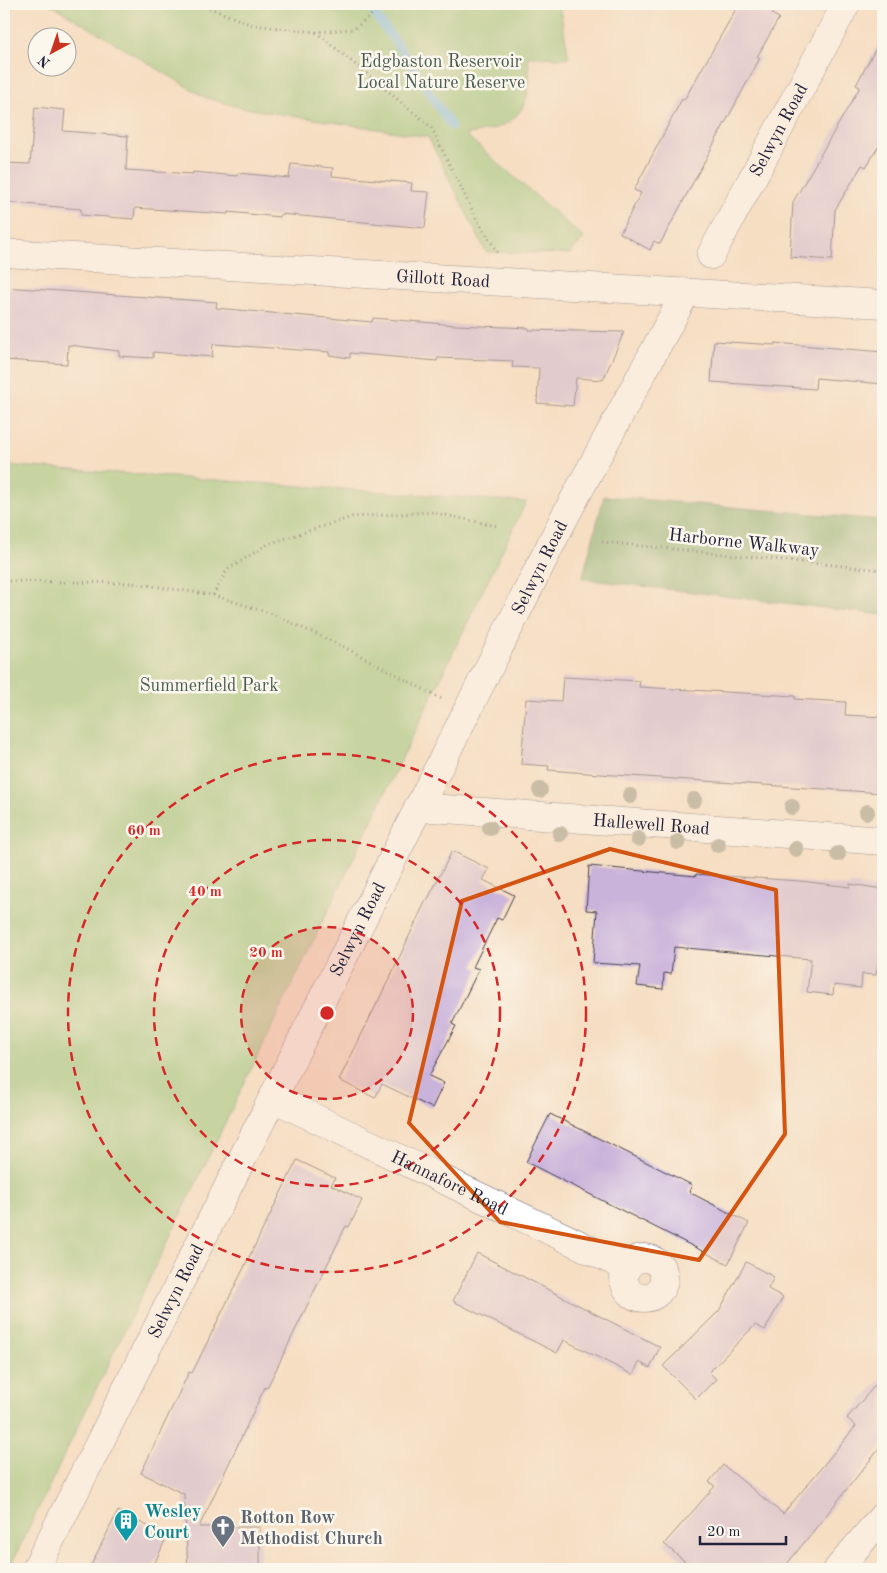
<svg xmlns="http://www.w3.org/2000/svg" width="887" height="1573" font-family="'Old Standard TT',serif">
<rect width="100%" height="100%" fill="#fbf7ec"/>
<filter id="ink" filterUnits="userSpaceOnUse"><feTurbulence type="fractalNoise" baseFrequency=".02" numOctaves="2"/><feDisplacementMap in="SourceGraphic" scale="10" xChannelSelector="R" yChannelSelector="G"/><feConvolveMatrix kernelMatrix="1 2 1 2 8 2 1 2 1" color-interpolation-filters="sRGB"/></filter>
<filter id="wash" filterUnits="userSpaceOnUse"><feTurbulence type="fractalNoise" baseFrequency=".0096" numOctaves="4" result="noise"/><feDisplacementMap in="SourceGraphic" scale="20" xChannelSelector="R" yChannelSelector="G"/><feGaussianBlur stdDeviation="1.12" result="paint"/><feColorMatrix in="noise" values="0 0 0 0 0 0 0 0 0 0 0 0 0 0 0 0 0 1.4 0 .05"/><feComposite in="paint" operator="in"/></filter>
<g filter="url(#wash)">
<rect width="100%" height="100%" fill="#f5dec3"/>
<g fill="#8ec678" stroke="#58745a">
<path d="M50,4H559L569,58L528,57C532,89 529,118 493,129C484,132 475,132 466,135L584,238L570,254L486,252L428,137L243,108L206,98Z"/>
<path d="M4,465L526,502L9,1569H4Z"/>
</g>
<path fill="#72ab68" stroke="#4a6652" d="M604,496L883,520V615L582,579Z"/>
<path fill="#6ebfe9" stroke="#487092" d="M307,4H369C352,19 328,9 307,4Z"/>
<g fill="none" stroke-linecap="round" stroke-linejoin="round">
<path stroke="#6ebfe9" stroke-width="9" d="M368,5L410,62L451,126"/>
</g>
<g id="blocks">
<g fill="#cab3da">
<path d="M739,4H778L772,14L779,18L757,57L760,58L660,244L654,241L650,250L620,233L641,193L634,190L682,99L684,100Z"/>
<path d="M883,35V139L866,167L862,165L835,210L832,260L790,257L793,202L860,87L856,85Z"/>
<path d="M35,107L65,110L63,131L128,136L126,170L193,174V172L237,176L238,173L289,178L291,164L333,168L332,176L412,183L411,191L429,192L425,228L281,214L280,217L228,212V214L135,208L134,219L81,215V209L4,202V163L30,164Z"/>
<path d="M4,287L217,302L216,308L372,322L373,318L456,325L529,328V330L624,332L603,380L576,378L573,406L537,403L539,368L512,367L513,361L438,358L437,361L350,353V358L329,355V352L213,344L212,357L153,352V358L119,356V351L68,345L67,364L4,360Z"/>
<path d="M714,341L775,345V343L883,352V384L816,378L815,389L711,382Z"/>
<path d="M563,677L640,681L639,687L795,696V699L846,702L845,715L883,717V793L600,774L548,770L549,766L521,764L526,699L561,701Z"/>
<path d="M452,851L489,869L483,880L514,895L502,920L497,918L473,967L479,969L452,1024L456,1026L429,1076L444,1083L432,1108L382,1084L375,1098L339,1080L392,973L426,900L427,901Z"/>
<path d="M589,866L696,876V874L800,881L850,887V884L883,889V930L876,975L862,974L861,988L834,985L833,995L807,992L811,959L674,947L671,974L664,973L663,989L637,986L640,966L593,963L597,911L586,910Z"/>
<path d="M550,1114L692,1185L689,1192L749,1223L728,1264L526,1162Z"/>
<path d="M297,1160L335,1178L331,1185L362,1200L349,1227L346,1226L267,1388L265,1387L199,1527H260V1569H188L184,1494L141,1473L189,1372L192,1373Z"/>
<path d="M477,1253L660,1347L650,1368L639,1362L633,1375L564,1340L557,1353L453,1301Z"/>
<path d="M746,1262L774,1277L768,1289L783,1297L765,1330L755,1325L709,1372L716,1379L696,1399L663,1366L719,1311Z"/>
<path d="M883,1376V1444L783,1569H694L664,1544L715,1486L709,1482L723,1465L783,1514L856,1426L847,1418Z"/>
<path d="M118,1511L167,1536L152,1569H89Z"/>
</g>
</g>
</g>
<g filter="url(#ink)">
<use href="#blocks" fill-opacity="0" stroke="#423e4f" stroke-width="1"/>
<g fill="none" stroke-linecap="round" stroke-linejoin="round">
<defs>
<g id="minor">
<path id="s1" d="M4,253L883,304"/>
<path id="s2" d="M711,255L846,4"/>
<path id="s3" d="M418,807L883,841"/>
<path id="s4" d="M273,1098L626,1267"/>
<circle cx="644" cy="1278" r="20"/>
<path id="s5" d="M36,1569L563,520L686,292"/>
</g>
<path id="secondary" d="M838,1569L883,1516"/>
</defs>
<use href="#minor" stroke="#423e4f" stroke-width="29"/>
<use href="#secondary" stroke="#423e4f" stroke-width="29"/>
<g stroke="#423e4f" stroke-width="3" stroke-dasharray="1 4" stroke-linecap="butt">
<path d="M200,4L252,25L316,32L354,29L384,4"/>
<path d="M316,32L431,127L476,218L498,253"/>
<path d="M602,542L883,570"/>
<path d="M4,581L132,583L213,595L272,614L340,645L442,699"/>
<path d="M213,595L227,570L268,544L352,517L431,512L497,526"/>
</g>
<use href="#minor" stroke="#fff" stroke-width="28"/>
<use href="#secondary" stroke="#fff" stroke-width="28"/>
</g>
<g fill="#969684">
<circle cx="540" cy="790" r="8"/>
<circle cx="630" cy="796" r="8"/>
<circle cx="694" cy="800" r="8"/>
<circle cx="792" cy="807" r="8"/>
<circle cx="867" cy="812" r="8"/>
<circle cx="490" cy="828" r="8"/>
<circle cx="560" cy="834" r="8"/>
<circle cx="638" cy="839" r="8"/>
<circle cx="678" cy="842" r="8"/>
<circle cx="718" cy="845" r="8"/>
<circle cx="796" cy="849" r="8"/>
<circle cx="838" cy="854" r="8"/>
</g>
</g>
<path d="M0 0H887V1573H0ZM610,849L776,890L785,1134L699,1260L500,1222L409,1123L462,901Z" fill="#f5dec3" fill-opacity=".55" fill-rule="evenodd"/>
<path fill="none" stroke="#d45411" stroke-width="4" stroke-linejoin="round" d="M610,849L776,890L785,1134L699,1260L500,1222L409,1123L462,901Z"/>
<circle cx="327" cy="1013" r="86" fill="#d62828" fill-opacity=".12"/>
<g fill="none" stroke="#d62828" stroke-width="2.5" stroke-dasharray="9 6">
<circle cx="327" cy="1013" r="86"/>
<circle cx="327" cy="1013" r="173"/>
<circle cx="327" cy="1013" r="259"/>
</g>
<defs>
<symbol id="building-pin" viewBox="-11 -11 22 30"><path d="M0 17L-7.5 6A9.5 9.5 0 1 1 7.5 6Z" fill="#0f9aa8" stroke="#fbf7ec"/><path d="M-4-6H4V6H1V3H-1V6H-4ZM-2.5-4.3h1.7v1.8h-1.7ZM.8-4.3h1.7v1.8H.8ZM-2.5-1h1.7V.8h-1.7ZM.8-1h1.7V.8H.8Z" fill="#fff"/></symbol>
<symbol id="church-pin" viewBox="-11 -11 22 30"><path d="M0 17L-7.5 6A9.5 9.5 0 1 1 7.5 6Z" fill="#6b7280" stroke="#fbf7ec"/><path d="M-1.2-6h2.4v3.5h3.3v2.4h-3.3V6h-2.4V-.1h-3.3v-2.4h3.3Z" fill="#fff"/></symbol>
</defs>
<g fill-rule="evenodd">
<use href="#building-pin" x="112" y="1507" width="28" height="38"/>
<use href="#church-pin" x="209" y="1513" width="28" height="38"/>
</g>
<g text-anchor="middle" stroke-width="5" stroke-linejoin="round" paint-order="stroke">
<g font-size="18" fill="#485b50" stroke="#fbf7ec">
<text x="441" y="67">Edgbaston Reservoir<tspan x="441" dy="21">Local Nature Reserve</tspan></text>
<text x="209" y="691">Summerfield Park</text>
</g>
<g font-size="18" fill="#22223b" stroke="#fbf7ec">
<text dy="6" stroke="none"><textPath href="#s2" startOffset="142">Selwyn Road</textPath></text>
<text dy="6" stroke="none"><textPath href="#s1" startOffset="440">Gillott Road</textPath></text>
<text transform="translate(744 542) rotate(6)" y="6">Harborne Walkway</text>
<text dy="6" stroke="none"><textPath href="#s5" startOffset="1121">Selwyn Road</textPath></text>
<text dy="6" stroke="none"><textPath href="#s3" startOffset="234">Hallewell Road</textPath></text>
<text dy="6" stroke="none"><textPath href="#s5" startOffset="716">Selwyn Road</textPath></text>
<text dy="6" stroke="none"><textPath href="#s4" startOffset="196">Hannafore Road</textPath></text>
<text dy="6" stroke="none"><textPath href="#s5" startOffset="311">Selwyn Road</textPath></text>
</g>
<g font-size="18" font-weight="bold" fill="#0d838f" stroke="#fbf7ec" text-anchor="start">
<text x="144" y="1517">Wesley<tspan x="144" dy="21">Court</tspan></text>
</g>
<g font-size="18" font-weight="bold" fill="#5b616d" stroke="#fbf7ec" text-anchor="start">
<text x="240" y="1523">Rotton Row<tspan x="240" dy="21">Methodist Church</tspan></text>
</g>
</g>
<circle cx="327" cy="1013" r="8" fill="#d62828" stroke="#fbf7ec" stroke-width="2.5"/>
<g font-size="15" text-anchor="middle" font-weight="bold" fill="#d62828" stroke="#fbf7ec" stroke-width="5" stroke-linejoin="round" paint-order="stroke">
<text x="144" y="835">60 m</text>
<text x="205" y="896">40 m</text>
<text x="266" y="957">20 m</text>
</g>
<rect width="887" height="1573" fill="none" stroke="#fbf7ec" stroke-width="20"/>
<g transform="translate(52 52) rotate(220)"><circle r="24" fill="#fbf7ec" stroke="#a4a2a5"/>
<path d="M0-4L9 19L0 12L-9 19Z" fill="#c8321e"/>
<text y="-8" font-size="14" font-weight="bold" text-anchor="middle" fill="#22223b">N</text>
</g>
<path d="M700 1536v8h86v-8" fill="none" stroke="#22223b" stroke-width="2.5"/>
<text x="707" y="1536" font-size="15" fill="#22223b" stroke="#fbf7ec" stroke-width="4" paint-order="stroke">20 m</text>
</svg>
